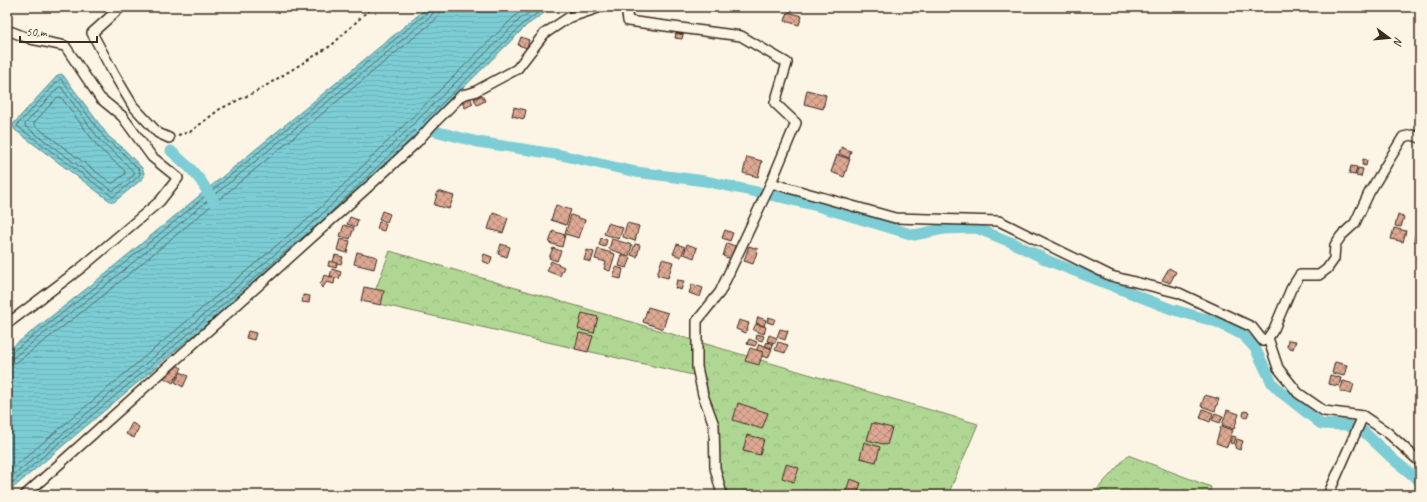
<svg xmlns="http://www.w3.org/2000/svg" width="1427" height="502" font-family="Caveat,sans-serif">
<defs>
<pattern id="forest-crowns" width="20" height="18" patternUnits="userSpaceOnUse"><rect width="20" height="18" fill="#afd793"/><path d="M2 6a3 3 0 1 1 6 0M12 15a3 3 0 1 1 6 0" fill="none" stroke="#97b97e"/></pattern>
<pattern id="water-rules" width="6" height="5" patternUnits="userSpaceOnUse"><rect width="6" height="5" fill="#7ccdd5"/><path d="M0 2.5h6" fill="none" stroke="#6cb0b6"/></pattern>
<pattern id="building-cross-hatch" width="8" height="8" patternUnits="userSpaceOnUse"><rect width="8" height="8" fill="#dea993"/><path d="M0 0l8 8M0 8l8-8" fill="none" stroke="#b58a77"/></pattern>
</defs>
<rect width="100%" height="100%" fill="#fcf5e5"/>
<filter id="ink" filterUnits="userSpaceOnUse"><feTurbulence type="fractalNoise" baseFrequency=".025" numOctaves="2"/><feDisplacementMap in="SourceGraphic" scale="8" xChannelSelector="R" yChannelSelector="G"/><feConvolveMatrix kernelMatrix="1 2 1 2 8 2 1 2 1" color-interpolation-filters="sRGB"/></filter>
<g filter="url(#ink)">
<g fill="url(#forest-crowns)" stroke="#758058">
<path d="M390,251L978,424L948,495H717L706,378L371,302Z"/>
<path d="M1128,455L1211,487L1209,495H1092Z"/>
</g>
<g fill="url(#water-rules)" stroke="#628c8c">
<path d="M428,7H553L527,25L325,224L7,493V351L90,286Z"/>
<path d="M61,74L63,75L109,137L122,147L142,168L144,173V177L141,180L114,202L110,201L15,130L13,126L14,123L58,75Z"/>
</g>
<g fill="none" stroke-linecap="round" stroke-linejoin="round">
<g stroke="#556b67" stroke-width="1">
<path d="M61,79L106,140L120,150L139,170L140,174L138,177L113,197L17,126L18,124L59,80Z"/>
<path d="M61,87L102,143L116,154L134,172V175L113,191L111,190L25,126V124L58,88Z"/>
<path d="M58,97H61L98,147L125,171V174L113,183H111L34,125V123Z"/>
<path d="M7,354L11,353L93,289L428,12L430,7"/>
<path d="M7,359L14,357L96,293L431,16L434,11L435,7"/>
<path d="M7,365L17,362L100,298L435,20L439,15L441,7"/>
<path d="M7,473L315,213L516,15L527,7"/>
<path d="M7,481L319,217L520,19L537,7"/>
<path d="M7,487L322,221L524,23L546,7"/>
</g>
<g stroke="#7ccdd5" stroke-width="11">
<path d="M419,127L478,142L561,155L636,172L705,181L780,197L817,206L914,235L944,229L976,228L1013,243L1049,261L1171,309L1217,322L1243,335L1255,348L1272,383L1283,394L1321,424L1346,425L1363,431L1395,461L1420,481"/>
<path d="M171,151L190,168L201,181L214,202"/>
</g>
</g>
<g fill="url(#building-cross-hatch)" stroke="#3b2a1e">
<path d="M788,12L802,16L799,25L785,21Z"/>
<path d="M676,33L683,35L682,39L675,38Z"/>
<path d="M521,37L529,40L527,48L518,45Z"/>
<path d="M807,90L826,95L823,109L804,104Z"/>
<path d="M469,95L473,104L465,108L461,99Z"/>
<path d="M482,95L485,101L477,105L474,99Z"/>
<path d="M514,107L526,110L524,119L512,116Z"/>
<path d="M841,147L851,151L849,158L839,154Z"/>
<path d="M837,155L850,159L844,177L831,172Z"/>
<path d="M747,157L762,161L758,177L743,173Z"/>
<path d="M1363,159L1367,160L1366,166L1362,165Z"/>
<path d="M1351,166L1357,167L1355,175L1349,174Z"/>
<path d="M1358,168L1363,169L1361,177L1356,176Z"/>
<path d="M438,191L454,196L449,209L434,205Z"/>
<path d="M556,205L571,210L566,225L551,220Z"/>
<path d="M382,211L390,214L387,222L379,219Z"/>
<path d="M493,213L508,218L503,233L488,229Z"/>
<path d="M571,215L585,220L579,238L565,234Z"/>
<path d="M1398,215L1404,217L1401,227L1395,226Z"/>
<path d="M350,217L358,220L356,227L347,224Z"/>
<path d="M379,222L386,224L384,231L377,229Z"/>
<path d="M608,223L623,228L619,239L604,234Z"/>
<path d="M627,223L639,226L635,241L623,237Z"/>
<path d="M344,225L354,228L350,239L340,236Z"/>
<path d="M1394,228L1406,231L1403,242L1391,239Z"/>
<path d="M725,230L733,233L730,241L722,238Z"/>
<path d="M553,231L565,235L562,247L549,243Z"/>
<path d="M1415,234L1420,235V242L1414,241Z"/>
<path d="M601,238L607,240L605,247L599,245Z"/>
<path d="M340,239L350,241L347,253L337,250Z"/>
<path d="M612,239L632,245L629,256L609,249Z"/>
<path d="M727,243L735,246L731,259L723,256Z"/>
<path d="M501,244L510,247L507,257L498,254Z"/>
<path d="M635,244L640,245L637,257L631,255Z"/>
<path d="M677,244L685,247L681,257L673,254Z"/>
<path d="M687,244L697,248L694,258L684,254Z"/>
<path d="M749,246L758,249L753,264L744,261Z"/>
<path d="M553,248L561,251L557,261L549,258Z"/>
<path d="M598,249L615,254L610,271L604,269L606,262L595,259Z"/>
<path d="M587,250L594,252L591,262L584,260Z"/>
<path d="M357,252L377,257L374,269L354,264Z"/>
<path d="M484,254L492,257L490,264L482,261Z"/>
<path d="M335,255L343,257L341,264L333,262Z"/>
<path d="M622,255L631,258L627,268L619,266Z"/>
<path d="M662,259L673,262L668,278L657,275Z"/>
<path d="M329,261L337,263L336,268L328,266Z"/>
<path d="M551,261L564,267L560,276L547,271Z"/>
<path d="M616,267L623,269L621,279L613,277Z"/>
<path d="M1169,268L1176,272L1170,283L1162,280Z"/>
<path d="M332,269L341,272L339,279L330,276Z"/>
<path d="M324,275L335,278L334,284L327,282L322,288L320,284L322,281Z"/>
<path d="M677,280L684,281L681,290L675,288Z"/>
<path d="M692,284L703,288L700,297L689,293Z"/>
<path d="M364,287L384,291L381,305L361,301Z"/>
<path d="M303,295L310,296L309,303L302,302Z"/>
<path d="M648,307L668,313L663,329L643,322Z"/>
<path d="M582,313L598,317L594,333L578,329Z"/>
<path d="M758,317L766,320L764,326L756,323Z"/>
<path d="M768,317L775,319L773,324L767,322Z"/>
<path d="M739,320L749,323L746,333L736,329Z"/>
<path d="M756,324L766,327L764,334L753,330Z"/>
<path d="M780,329L788,331L785,340L777,337Z"/>
<path d="M248,331L256,333L254,340L246,338Z"/>
<path d="M579,333L593,336L588,352L575,349Z"/>
<path d="M757,334L764,336L762,341L756,339Z"/>
<path d="M769,335L777,338L775,343L767,341Z"/>
<path d="M749,339L757,342L755,346L747,344Z"/>
<path d="M1288,340L1296,341L1293,349L1287,347Z"/>
<path d="M767,342L773,344L772,348L765,346Z"/>
<path d="M778,342L788,345L785,353L775,350Z"/>
<path d="M759,344L772,349L768,358L755,354Z"/>
<path d="M750,348L763,352L759,365L745,361Z"/>
<path d="M169,361L182,368L173,383L161,376Z"/>
<path d="M1335,362L1347,365L1344,376L1332,373Z"/>
<path d="M181,372L188,376L183,387L175,382Z"/>
<path d="M1330,375L1341,378L1339,386L1328,384Z"/>
<path d="M1343,381L1354,384L1351,394L1340,391Z"/>
<path d="M1205,395L1219,399L1215,411L1201,406Z"/>
<path d="M738,403L768,413L762,429L733,420Z"/>
<path d="M1203,409L1213,413L1210,422L1200,418Z"/>
<path d="M1227,410L1239,414L1234,429L1222,425Z"/>
<path d="M1244,411L1249,412L1247,417L1243,416Z"/>
<path d="M1215,413L1223,416L1220,423L1212,420Z"/>
<path d="M132,423L139,427L134,438L126,434Z"/>
<path d="M872,423L892,428L887,445L867,440Z"/>
<path d="M1221,426L1233,430L1227,447L1216,443Z"/>
<path d="M747,435L764,439L760,455L743,451Z"/>
<path d="M1232,436L1236,437L1234,444L1230,443Z"/>
<path d="M1237,439L1243,441L1240,450L1235,448Z"/>
<path d="M864,442L880,447L876,462L860,458Z"/>
<path d="M786,464L799,468L794,482L782,478Z"/>
<path d="M850,479L861,483L857,495L845,494Z"/>
<path d="M834,490L843,494L842,495H832Z"/>
<path d="M1121,492L1133,495H1121Z"/>
</g>
<g fill="none" stroke-linecap="round" stroke-linejoin="round">
<defs>
<g id="street">
<path d="M121,7L92,33L114,74L133,106L158,133L169,138"/>
<path d="M626,7L628,21L741,36L787,63L775,103L796,123L771,183L895,218L999,221L1111,276L1179,293L1252,327L1263,341L1268,338L1274,329L1291,289L1300,275H1319L1327,269L1334,259L1335,245L1341,236L1355,223L1369,193L1403,137L1412,135L1420,138"/>
<path d="M7,30L31,39L65,46L100,98L122,116L152,157L178,178L160,201L81,268L7,324"/>
<path d="M1268,338L1278,368L1298,393L1324,411L1363,416L1387,432L1420,462"/>
<path d="M25,495L367,188L417,142L432,125L462,95L474,92L517,69L544,34L568,18L601,7"/>
<path d="M722,495L715,468L714,425L703,395L697,367V321L720,292L771,183"/>
<path d="M1328,495L1363,416"/>
</g>
</defs>
<use href="#street" stroke="#3b2a1e" stroke-width="12"/>
<path stroke="#3b2a1e" stroke-width="2" stroke-dasharray="3 3" stroke-linecap="butt" d="M178,135L190,132L220,109L259,90L332,45L372,7"/>
<use href="#street" stroke="#fcf5e5" stroke-width="9"/>
</g>
</g>
<rect width="1427" height="502" fill="none" stroke="#fcf5e5" stroke-width="24"/>
<rect x="12" y="12" width="1403" height="478" fill="none" stroke="#3b2a1e" stroke-width="1.5" filter="url(#ink)"/>
<g transform="translate(1389 38) rotate(106)" stroke="#fcf5e5" stroke-width="3" paint-order="stroke">
<path d="M0-3L7 15L0 10L-7 15Z" fill="#3b2a1e"/>
<text y="-6" font-size="11" font-weight="bold" text-anchor="middle" fill="#3b2a1e">N</text>
</g>
<path d="M20 36v6h77v-6" fill="none" stroke="#3b2a1e" stroke-width="2"/>
<text x="26" y="36" font-size="12" fill="#3b2a1e" stroke="#fcf5e5" stroke-width="3" paint-order="stroke">50 m</text>
</svg>
